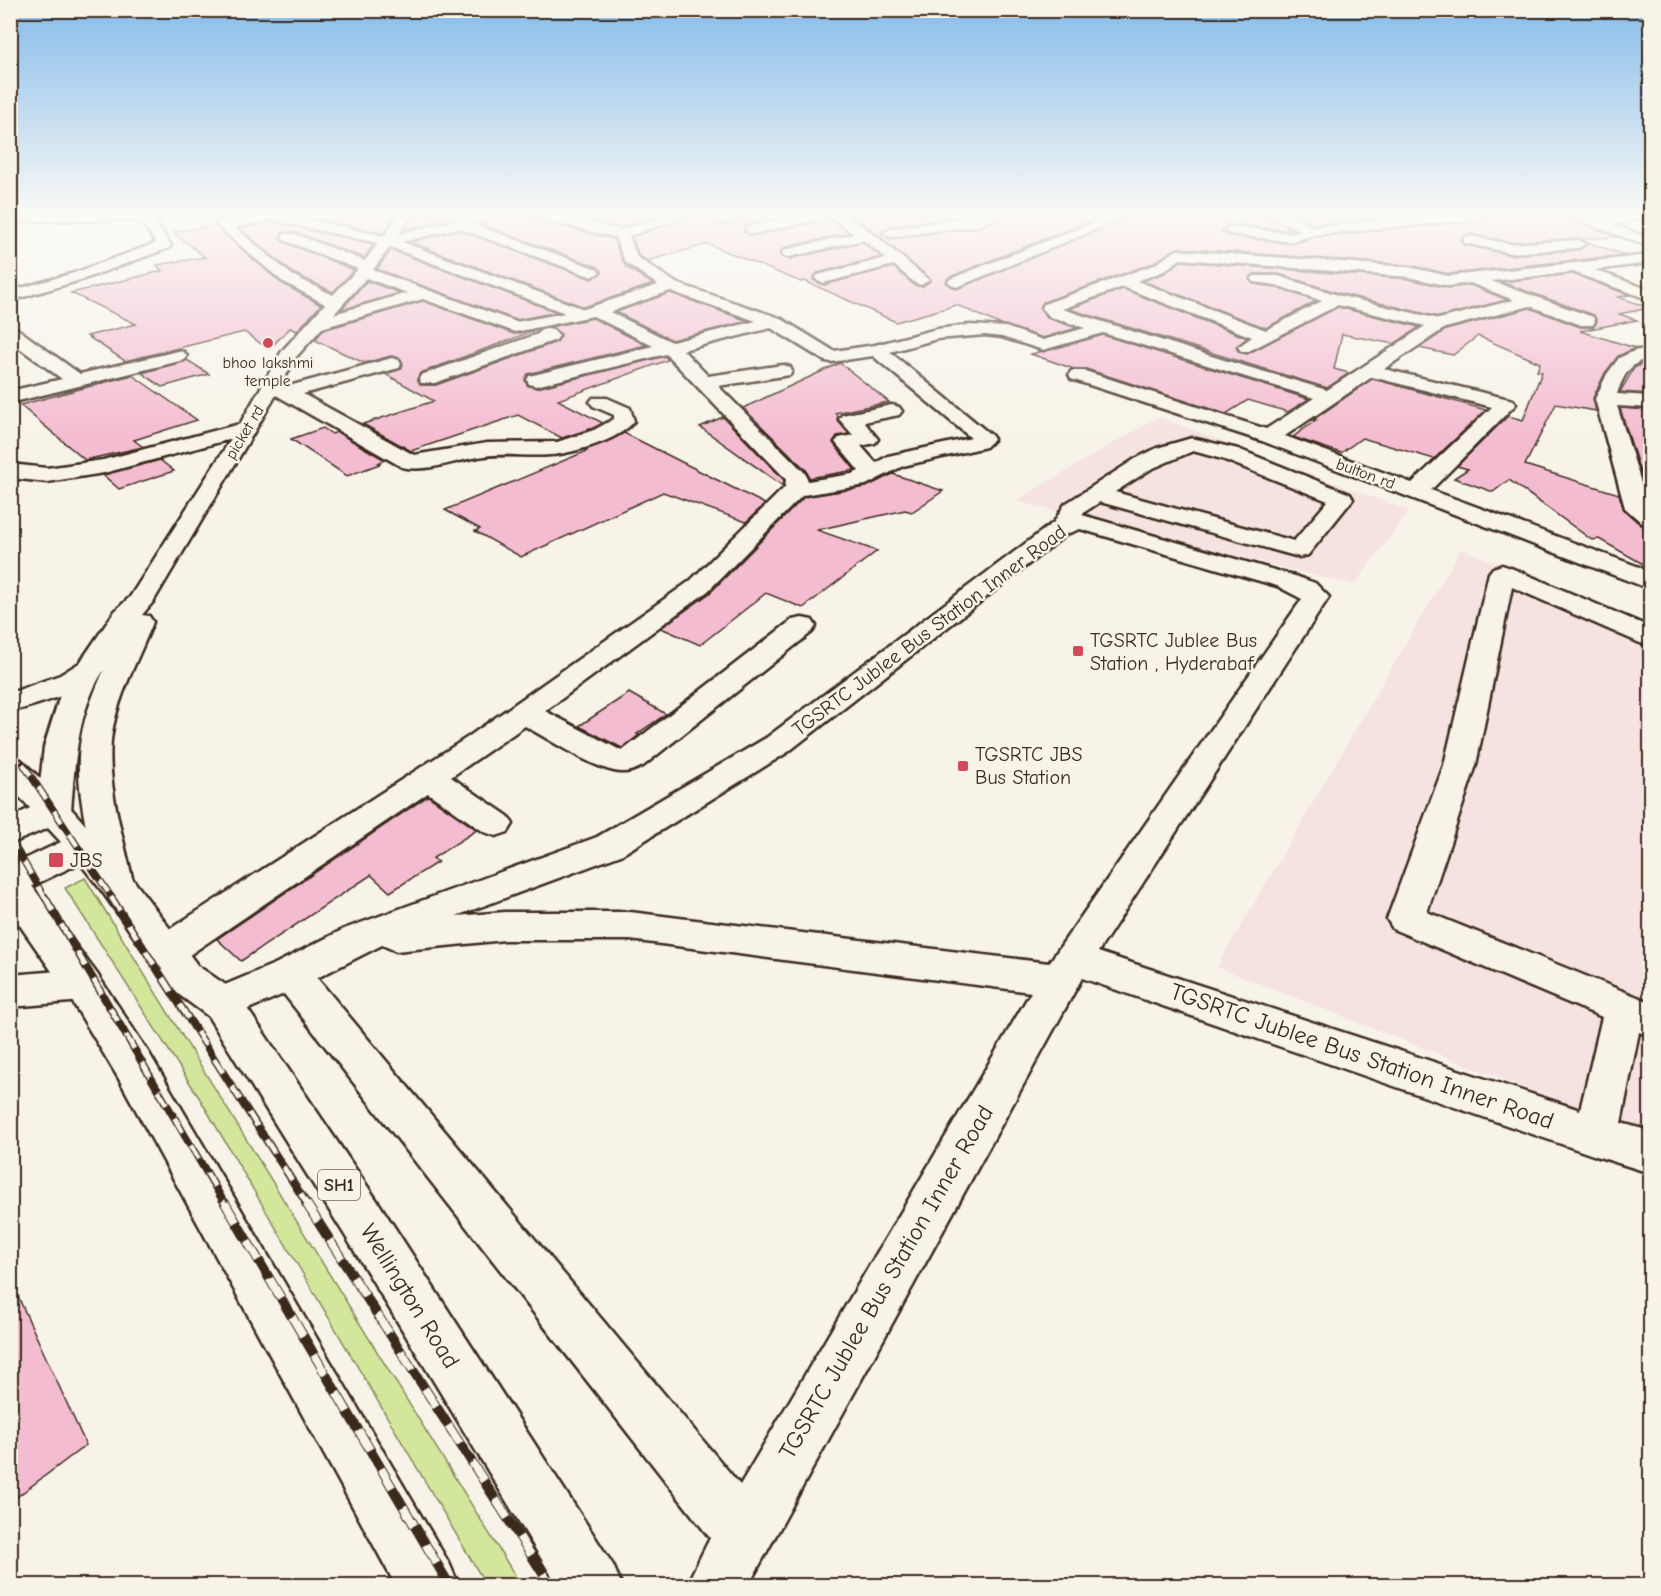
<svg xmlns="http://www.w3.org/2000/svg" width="1661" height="1596" font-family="'Comic Neue',sans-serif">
<rect width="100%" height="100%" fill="#f7f3e8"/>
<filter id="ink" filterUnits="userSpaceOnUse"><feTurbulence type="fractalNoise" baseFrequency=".0167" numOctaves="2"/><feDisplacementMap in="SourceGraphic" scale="12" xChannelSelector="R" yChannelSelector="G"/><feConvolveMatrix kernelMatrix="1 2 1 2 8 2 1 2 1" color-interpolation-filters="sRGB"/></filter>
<g filter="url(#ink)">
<g fill="#f6e2e1">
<path d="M1158,417L1409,511L1354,585L1016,501Z"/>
<path d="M1461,549L1650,624V1137L1217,967Z"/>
</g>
<path fill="#d3e79c" stroke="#87885d" stroke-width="1.5" d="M85,878L521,1585H486L200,1099L65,888Z"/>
<g fill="#f4bcd1" stroke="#3b2a1e" stroke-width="1.5">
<path d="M300,215H396L383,233Z"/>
<path d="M414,215H466L404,230Z"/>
<path d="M486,215H533L535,220L613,239L626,267L653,284L584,307L410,242L458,230L591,279L602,272L598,267L482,225L488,220Z"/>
<path d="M571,215H660L621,228Z"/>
<path d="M693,215H717L714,221L718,225H729L749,215H787L746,225L743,231L752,236L825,220L828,217L849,233L783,248L780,252L782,257L790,259L862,242L881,257L817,273L813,280L824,285L893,267L914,285L922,287L931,280L872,230L849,215H965L890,227L881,234L890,239L981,227L1004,215H1105L949,277L946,282L957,289L1133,215H1268L1295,231L1230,224L1221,231L1230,236L1292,244L1314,237L1477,221L1485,215H1562L1618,237L1510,242L1470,234L1463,236L1461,241L1465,245L1510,255L1578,250L1587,245L1584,241L1624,255L1449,274L1408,265L1177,248L1153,263L1043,302L1040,308L1048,318L1077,328L1043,338L999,324L957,305L896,322L805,281L801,282L708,244L647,261L639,256L632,237Z"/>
<path d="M1294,215H1404L1314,225Z"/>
<path d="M273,222L374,244L364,258L295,232L282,233L280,238L283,242L354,270L333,292L293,273L239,228Z"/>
<path d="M214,225L281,283L321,305L297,331L290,328L269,349L244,332L125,361L87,336L136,324L71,293L162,271L157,265L205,257L173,232Z"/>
<path d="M391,250L557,312L516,320L377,269Z"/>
<path d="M1181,261L1408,279L1449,288L1470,285L1507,300L1439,317L1342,294L1279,274H1254L1249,279L1254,284L1275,287L1316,301L1266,328L1143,281L1165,273Z"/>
<path d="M1573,274L1629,295L1618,297L1650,308L1619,314L1637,320L1580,331L1635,348L1618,356L1605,373L1593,398L1596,411L1556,404L1525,465L1619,494L1624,510L1641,525L1650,527V568L1599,539L1592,540L1509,480L1493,492L1454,478L1468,469L1457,466L1508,416L1523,420L1542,372L1537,371L1540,363L1478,336L1453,355L1419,348L1446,330L1530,308L1580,327H1593L1597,322L1594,315L1501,282Z"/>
<path d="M367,281L400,293L341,310Z"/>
<path d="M1123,289L1247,338L1236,347L1239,352L1247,354L1338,307L1419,327L1394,344L1342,334L1334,369L1349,373L1327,388L1069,309Z"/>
<path d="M670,293L748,321L672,340L616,312Z"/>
<path d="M423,301L514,334L539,329L420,373L417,380L421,385H436L557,342L561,334L550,327L593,318L646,345L528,374L525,379L527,385L537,388L665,356L668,360L558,400L603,423L593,428L562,438L518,415L411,451L363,424L434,401L385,374L401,369L403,365L401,359L391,356L364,363L315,340L323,330Z"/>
<path d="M1103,335L1309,399L1288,412L1248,400L1226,414L1086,369H1074L1031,354Z"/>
<path d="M187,360L209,374L162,387L142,373Z"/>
<path d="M1650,360V394L1620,392L1634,368Z"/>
<path d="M840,363L889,402L835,413L838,416L837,420L849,434L837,436L833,443L855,470L809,478L807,471L743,408Z"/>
<path d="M132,375L197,420L134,440L143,447L85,460L20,405Z"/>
<path d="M1372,379L1385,382L1486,410L1434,459L1362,438L1341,453L1293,437L1316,420H1313Z"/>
<path d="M1620,408L1650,410V484L1639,469Z"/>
<path d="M723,417L784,480L783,486L700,427Z"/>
<path d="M323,428L332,434L337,432L385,460L378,463L380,464L347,476L291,439Z"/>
<path d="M624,433L765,504L746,522L663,492L521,557L475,531L480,529L445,510L587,451L585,450Z"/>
<path d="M160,460L174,471L119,489L103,475Z"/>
<path d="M895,473L893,474L943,491L912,512L905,510L817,530L877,551L803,608L766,593L700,645L661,628L710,593L804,497L866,487Z"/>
<path d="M629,693L666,714L637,734L639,735L622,748L579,726Z"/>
<path d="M428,796L477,830L433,858L438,862L390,892L371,875L241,961L217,939Z"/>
<path d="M10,1279L86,1445L10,1502Z"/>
</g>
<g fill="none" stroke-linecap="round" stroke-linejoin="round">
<defs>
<g id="minor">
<path d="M10,215H168L154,221L171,245L169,248L84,279L10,301V291L74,273L156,243L142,222L126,220L10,221Z"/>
<path d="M253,215H287L384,236L399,215H412L399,234L477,215L484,216L486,219L484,222L473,224L597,269L600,272L592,277L587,275L458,228L402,242L584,309L658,285L625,262L615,237L536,218L535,215H560L621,230L669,215H691L629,236L637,257L676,283L780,318L834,351L875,345L937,329L969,325L1006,327L1043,340L1085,328L1050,317L1042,308L1044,304L1154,265L1177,250L1408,267L1449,276L1650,255V263L1595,270L1650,290V300L1573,272L1491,281L1593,317L1595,321L1593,325H1581L1530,306L1445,328L1384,369L1513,400L1516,404L1431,490L1642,568L1650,572V589L1262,441L1071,379L1069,375L1071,371H1085L1266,429L1314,398L1103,333L1043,350L1002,337L985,335L937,339L890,352L991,435L994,439L986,447L903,466L866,485L803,495L708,591L545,711L622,751L792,620L802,618L812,620L816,626L812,632L643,766C638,768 631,772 625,772C601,774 547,738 525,726L451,777L508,816L513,824L508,832L496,836L484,832L428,793L179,962L166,966L153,962L147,951L153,940L468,737L690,581L785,487L786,479L666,354L536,386L529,384L527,380L529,376L653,346L593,316L515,332L423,299L322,328L296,357L282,383L289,386L392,358L399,360L401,364L399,368L303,394L414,455L487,443L557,442L594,430L614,419V415L593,406L590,402L593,398H607L630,408L634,421C622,439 572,454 550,455C528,457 506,453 485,456C458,459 429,473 402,467L276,395L153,602L142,615L149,616L153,622C138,660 116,699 111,740C107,788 123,836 133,882L128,891L115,895L102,891L97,882C89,836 73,786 81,738C85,714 95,690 105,668C77,711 75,761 71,811L66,819L54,823L42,819L37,811L44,747L62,689L115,611L130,597L231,439L104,473L47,482L10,478V464L47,468L103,460L240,424L282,351L325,304L282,281L216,225L218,222ZM273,220L378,243L365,261L294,234H284L282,237L284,240L358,269L333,295L292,275L234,227ZM390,247L565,313L516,322L373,270ZM1180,259L1408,277L1449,286L1470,283L1514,300L1439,319L1341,296L1278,276H1254L1251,279L1254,282L1276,285L1322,301L1266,330L1137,281L1164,271ZM366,278L407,293L334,314ZM1123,287L1252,337L1238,347L1241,351L1247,352L1338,305L1425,326L1327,390L1224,360L1062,309ZM670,291L756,321L672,342L610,312ZM771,328L825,361L831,362L873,356L971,438L888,456L876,463L861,446L875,443L878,439L864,422L899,415L902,411L899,407L892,405L842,415L839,419L853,435L839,438L835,442L859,471L852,474L808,481L805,473L718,386L790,375L792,371L790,367L783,365L708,376L683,350ZM1372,377L1492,407L1412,483L1285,436Z"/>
<path d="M724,215H747L728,223H718L716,220L718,217Z"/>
<path d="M799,215H826L825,218L752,234L745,230L747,227Z"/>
<path d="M828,215H844L871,232L929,280L921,285L915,283L894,265L823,283L818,281L815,278L818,275L886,258L863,240L789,257L784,256L782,253L784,250L854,234Z"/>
<path d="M983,215H1002L981,225L890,237L883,233L890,229Z"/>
<path d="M1112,215H1131L962,285L956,287L948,282L950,279Z"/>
<path d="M1270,215H1288L1314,227L1430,215H1483L1477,219L1314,235L1292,242L1230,234L1223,230L1230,226L1292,234L1301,231Z"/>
<path d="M1618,215H1645L1644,218L1598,228L1591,224L1593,221Z"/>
<path d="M1470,236L1510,244L1578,240L1585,244L1578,248L1510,253L1465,243L1463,240L1465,237Z"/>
<path d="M10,327L16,328L80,374L178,351L184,352L187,356L184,360L10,403V391L62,379L10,341Z"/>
<path d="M547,329L553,330L559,336L556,340L435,383H421L419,379L421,375L538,334L541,330Z"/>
<path d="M1650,348V358C1630,362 1623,376 1617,394L1650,396V408L1617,406L1648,505L1650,507V525L1642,523L1625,508L1595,399L1607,374L1619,358L1634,351Z"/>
<path d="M1192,438L1238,449L1350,494L1353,499L1308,555L1299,557L1100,502L1083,513L1082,515L1295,576L1315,583L1329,597L1098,952L1580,1110L1602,1017L1393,929L1387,919L1444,765L1489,573L1493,568L1502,565L1511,568L1650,627V645L1640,643L1512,587L1476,765L1427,912L1650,1002V1036L1639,1032L1621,1123L1650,1131V1173L1596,1156L1082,978L748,1586H686L710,1538L284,994L222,1020L208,1016L202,1004L208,992L277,963L344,929L597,837L766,738L1054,522L1065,504L1135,459L1157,448ZM1193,451L1222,459L1328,501L1294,541L1115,492L1151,469ZM1080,529L1277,586L1302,599L1049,963L630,912H505L456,916L621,855L788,752L1067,534ZM505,940H630L1031,992L740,1485L317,978L382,945L396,951Z"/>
<path d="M83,969L97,974L103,985L97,996L83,1001L10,1007V975Z"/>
</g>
<g id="major">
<path d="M1564,215H1584L1650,238V247Z"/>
<path d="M94,657L104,660L108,666C93,689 37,705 10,712V693L60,675L84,660Z"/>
<path d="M10,757L21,760L66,803L128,873L198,966L236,992L380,1205L613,1565L622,1586H558L346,1237L208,1016L170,988L102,891L80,863L32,886L97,974L149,1053L450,1565L459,1586H396L119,1079L69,996L10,911V866L61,842L48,828L10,844V818L30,808L10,787Z"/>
</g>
</defs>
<use href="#minor" stroke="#3b2a1e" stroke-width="5"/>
<use href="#major" stroke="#3b2a1e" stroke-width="5"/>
<use href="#minor" fill="#f7f3e8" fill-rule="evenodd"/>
<use href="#major" fill="#f7f3e8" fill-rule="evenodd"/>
<defs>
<g id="rail-far2">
<path d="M23,764L112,898"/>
<path d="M10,838L45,898"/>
</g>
<g id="rail-far1">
<path d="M45,897L225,1204"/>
<path d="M111,897L307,1204"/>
</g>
<g id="rail">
<path d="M225,1203L450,1586"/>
<path d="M306,1203L551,1586"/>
</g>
</defs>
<use href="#rail-far2" stroke="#3b2a1e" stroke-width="7"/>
<use href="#rail-far1" stroke="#3b2a1e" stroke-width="8"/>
<use href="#rail" stroke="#3b2a1e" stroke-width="10"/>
<use href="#rail-far2" stroke="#f7f3e8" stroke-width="4.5" stroke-dasharray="14" stroke-linecap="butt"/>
<use href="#rail-far1" stroke="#f7f3e8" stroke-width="5" stroke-dasharray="16" stroke-linecap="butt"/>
<use href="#rail" stroke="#f7f3e8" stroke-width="8" stroke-dasharray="22" stroke-linecap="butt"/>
</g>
</g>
<linearGradient id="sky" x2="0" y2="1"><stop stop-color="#86bbeb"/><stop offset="0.49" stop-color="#fbfaf5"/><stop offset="1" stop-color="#fbfaf5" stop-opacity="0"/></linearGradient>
<rect width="1661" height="439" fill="url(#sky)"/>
<g fill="#d1495b" stroke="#f7f3e8" stroke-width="2">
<circle cx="268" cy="343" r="6"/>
<rect x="1072" y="645" width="12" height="12" rx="3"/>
<rect x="957" y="760" width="12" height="12" rx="3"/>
<rect x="48" y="852" width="16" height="16" rx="3"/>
</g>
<g text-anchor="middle" stroke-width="5" stroke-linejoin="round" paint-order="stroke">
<g font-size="16" fill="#3b2a1e" stroke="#f7f3e8">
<text x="268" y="368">bhoo lakshmi<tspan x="268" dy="18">temple</tspan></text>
</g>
<g font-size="16" fill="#3b2a1e" stroke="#f7f3e8">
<text transform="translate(244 432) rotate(-59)" y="6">picket rd</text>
<text transform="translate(1366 473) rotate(20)" y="6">bulton rd</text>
</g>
<rect fill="#f7f3e8" stroke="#73665b" stroke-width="1.5" x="318" y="1170" width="42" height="30" rx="4.5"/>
<g font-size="18" font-weight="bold" fill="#3b2a1e">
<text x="339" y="1191">SH1</text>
</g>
<g font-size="20" fill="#3b2a1e" stroke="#f7f3e8">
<text transform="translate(929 630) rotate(-37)" y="7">TGSRTC Jublee Bus Station Inner Road</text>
</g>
<g font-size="20" fill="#3b2a1e" stroke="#f7f3e8" text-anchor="start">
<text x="1090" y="647">TGSRTC Jublee Bus<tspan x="1090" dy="23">Station , Hyderabaf</tspan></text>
<text x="975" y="761">TGSRTC JBS<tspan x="975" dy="23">Bus Station</tspan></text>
<text x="70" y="867">JBS</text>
</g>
<g font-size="24" fill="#3b2a1e" stroke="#f7f3e8">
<text transform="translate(1362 1056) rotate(19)" y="8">TGSRTC Jublee Bus Station Inner Road</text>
<text transform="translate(886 1282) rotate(-60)" y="8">TGSRTC Jublee Bus Station Inner Road</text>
<text transform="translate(410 1296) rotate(58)" y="8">Wellington Road</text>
</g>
</g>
<rect width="1661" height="1596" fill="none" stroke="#f7f3e8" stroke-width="36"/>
<rect x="18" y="18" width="1625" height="1560" fill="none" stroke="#3b2a1e" stroke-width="2" filter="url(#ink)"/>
</svg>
